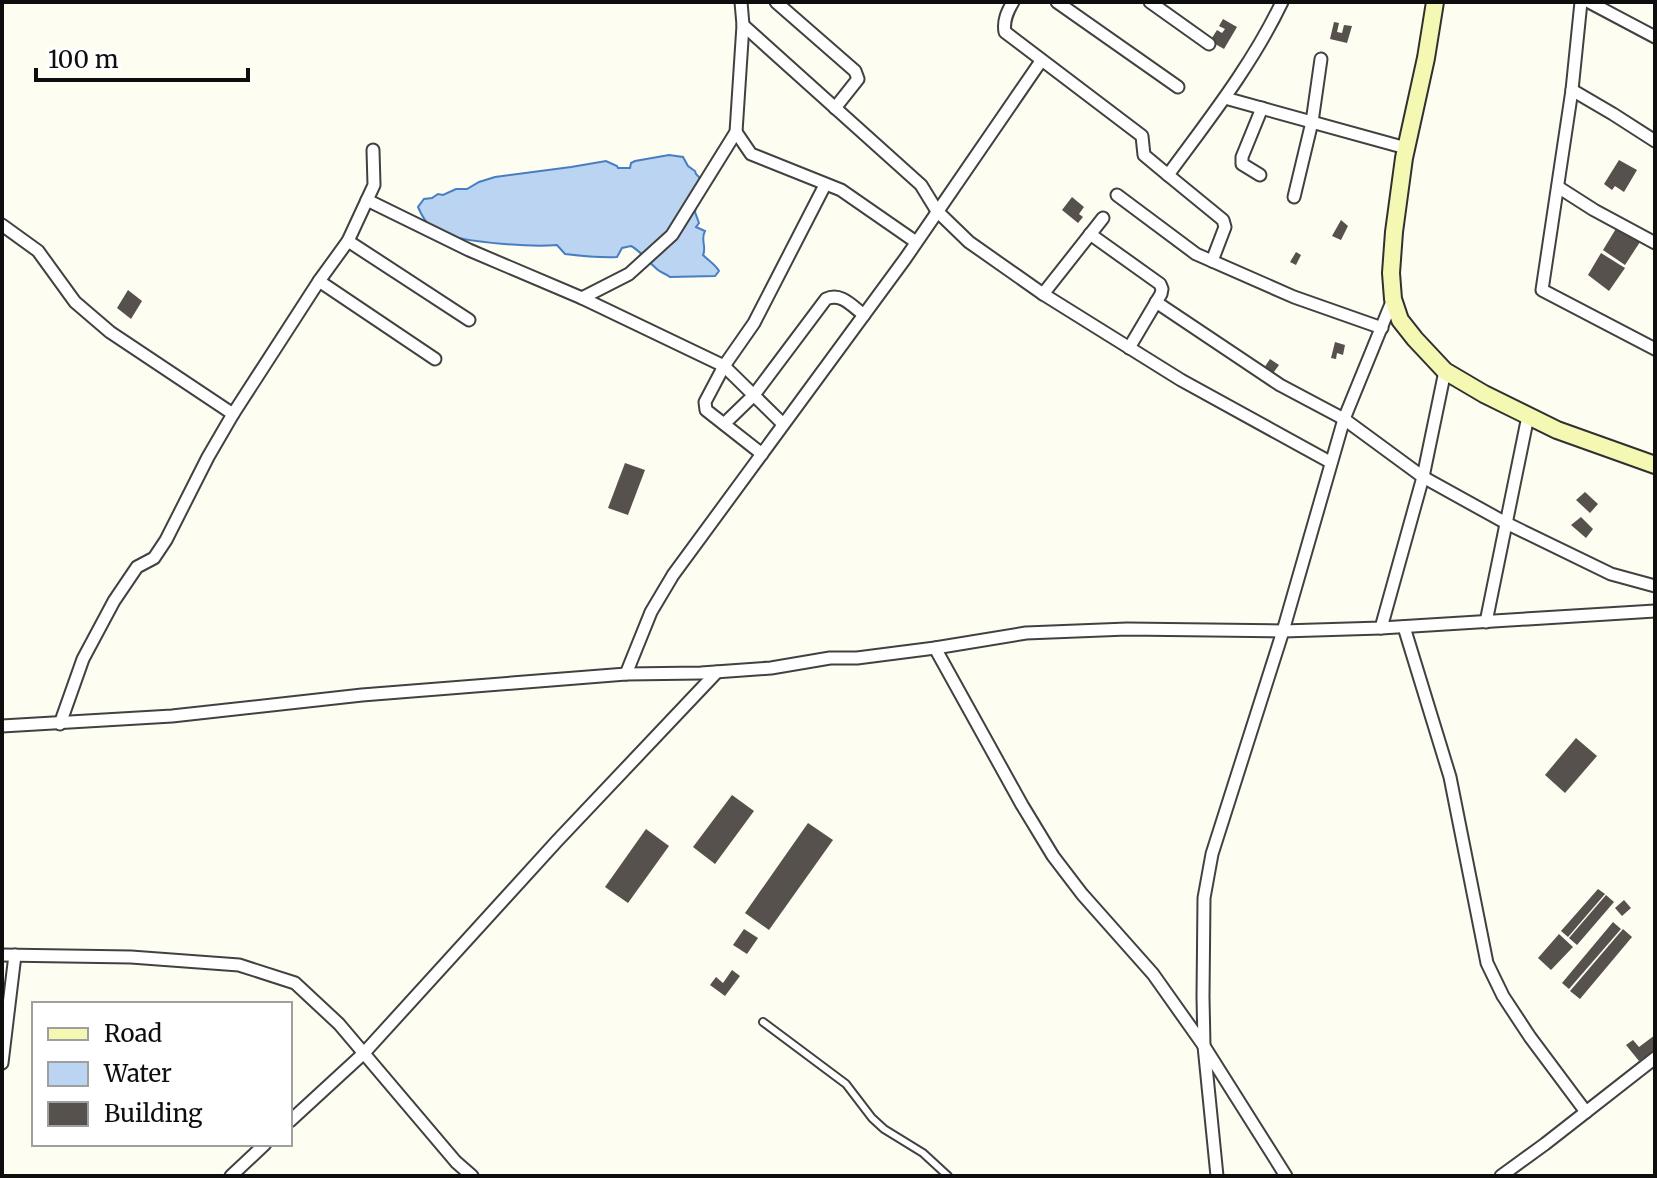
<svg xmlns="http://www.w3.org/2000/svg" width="1657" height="1178" font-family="Merriweather,serif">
<rect width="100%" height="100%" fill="#fefdf1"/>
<path fill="#bad4f1" stroke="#477ec2" stroke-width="2" d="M669,155L683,157L688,166L695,171L696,174L699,177L701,183L695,212L699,223L696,227L705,231C700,240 707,247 703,255C709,261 715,264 719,271L715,276L670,277C666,274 662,273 658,270C648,262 642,252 631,246L622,248L617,257C600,258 582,256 565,254L557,245C533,247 449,243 432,228C426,223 421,214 418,207L424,199L432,198L438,194L443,195L456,189H467L479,182L495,177L571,167L606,161L617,166L618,168H630L631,163L635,161Z"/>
<g fill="#56514c">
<path d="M1223,19L1237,27L1224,49L1210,41L1217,30L1222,33L1225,29L1219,26Z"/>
<path d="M1334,22L1339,23L1337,32L1342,33L1344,25L1352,26L1347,43L1330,39Z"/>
<path d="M1619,160L1637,170L1624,192L1615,186L1612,190L1604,184Z"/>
<path d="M1072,197L1084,207L1079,214L1083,217L1078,223L1062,210Z"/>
<path d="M1341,220L1348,226L1341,240L1332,236Z"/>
<path d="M1617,227L1640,242L1625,265L1603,250Z"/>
<path d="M1296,252L1301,255L1296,265L1290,262Z"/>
<path d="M1601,253L1625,268L1609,291L1588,275Z"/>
<path d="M128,290L142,301L131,319L117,308Z"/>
<path d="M1335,342L1345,345L1343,355L1337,353L1336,359L1331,358Z"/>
<path d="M1270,359L1279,365L1271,376L1262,371Z"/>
<path d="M625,463L645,470L628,515L608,508Z"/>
<path d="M1585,492L1598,504L1590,513L1576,500Z"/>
<path d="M1581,517L1593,529L1586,538L1571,525Z"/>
<path d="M1576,738L1597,756L1565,793L1545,775Z"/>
<path d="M732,795L754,811L715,864L693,847Z"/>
<path d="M808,823L833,840L769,930L745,913Z"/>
<path d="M646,829L669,846L628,903L605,887Z"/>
<path d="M1598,889L1605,894L1568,937L1561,931Z"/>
<path d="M1606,895L1614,902L1577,945L1569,938Z"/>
<path d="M1624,900L1631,908L1622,916L1615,908Z"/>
<path d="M1613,922L1621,929L1569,989L1562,983Z"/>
<path d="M744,929L758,938L747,954L733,945Z"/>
<path d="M1623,929L1632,937L1580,999L1570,991Z"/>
<path d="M1559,934L1573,947L1551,970L1538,958Z"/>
<path d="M732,970L740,976L725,996L710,985L716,977L723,983Z"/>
<path d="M1655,1035V1050L1639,1061L1626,1045L1633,1040L1639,1047Z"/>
</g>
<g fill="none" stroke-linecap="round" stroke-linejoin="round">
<defs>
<path id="lane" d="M763,1022L846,1084L872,1118L884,1129L923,1153L948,1176"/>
<g id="street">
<path d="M776,2L855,71L858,79L835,108"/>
<path d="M1013,2C1007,12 1003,21 1005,32L1142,136L1144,155L1168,175C1209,119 1252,65 1282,2"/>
<path d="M1057,2L1178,87"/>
<path d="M1150,2L1209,44"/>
<path d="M1581,2L1572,90L1542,290L1655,349"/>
<path d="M1589,2L1655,37"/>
<path d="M743,25L921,185L937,211L969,242L1043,294L1181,380L1330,462"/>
<path d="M1572,90L1613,114L1655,141"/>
<path d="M1225,98L1406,148"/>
<path d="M736,132L751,154L841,190L916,242"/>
<path d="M1168,175L1223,220L1225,227L1212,261"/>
<path d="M1260,175L1242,164V157L1262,108"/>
<path d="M1558,187L1594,210L1655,243"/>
<path d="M1117,195L1196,254L1294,297L1382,328"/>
<path d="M1294,197L1312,122L1321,59"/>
<path d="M367,200L469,250L582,298L724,366L783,424"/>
<path d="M2,225L38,251L75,302L110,332L233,414L319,281L348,241L374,185L373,150"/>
<path d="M1090,234L1160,284L1162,289L1161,294L1129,348"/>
<path d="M348,241L469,320"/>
<path d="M319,281L435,359"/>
<path d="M1043,294L1103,218"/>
<path d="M582,298L629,274L672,235L736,132L743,25L741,2"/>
<path d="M1156,302L1280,385L1344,419L1423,477L1506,523L1611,574L1655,586"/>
<path d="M724,424L754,395L826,299C841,292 852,306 864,315"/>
<path d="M762,454L706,410L705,402L724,366L754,323L825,185"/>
<path d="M1486,622L1528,416"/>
<path d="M1404,627L1450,777L1487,963L1503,996L1530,1037L1586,1112"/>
<path d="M1381,628L1423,477L1445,371"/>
<path d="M935,648L1022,805L1053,856L1082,894L1153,974L1204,1046L1286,1176"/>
<path d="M626,674L651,612L673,575L905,259L1041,61"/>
<path d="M60,724L83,659L114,601L137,567L154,558L166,540L208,457L233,414"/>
<path d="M2,726L172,716L362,695L626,674L701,673L771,668L830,658H857L935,648L1026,633L1127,629L1283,631L1381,628L1655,611"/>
<path d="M2,955L131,957L239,965L295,983L339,1024L456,1162L472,1176"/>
<path d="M2,1063L15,955"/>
<path d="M290,1121L364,1053L557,841L717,672"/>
<path d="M231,1176L265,1144"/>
<path d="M1217,1176L1204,1046L1203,997L1204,898L1212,854L1283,631L1344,419L1393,299"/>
<path d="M1501,1176L1545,1144L1655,1058"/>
</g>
<path id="secondary" d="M1435,2L1426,58L1404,158L1394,232L1391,273L1393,299L1400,320L1415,339L1445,371L1484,394L1557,430L1655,465"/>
</defs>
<use href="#lane" stroke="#414141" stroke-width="10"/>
<use href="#street" stroke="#414141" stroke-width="15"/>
<use href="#secondary" stroke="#303030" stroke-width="20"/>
<use href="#lane" stroke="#fff" stroke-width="6"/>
<use href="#street" stroke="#fff" stroke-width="11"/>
<use href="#secondary" stroke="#f5f8b2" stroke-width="16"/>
</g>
<rect width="1657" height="1178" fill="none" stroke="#0e0e0e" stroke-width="8"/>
<rect x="32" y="1002" width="260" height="144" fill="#ffffff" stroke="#9f9f9f" stroke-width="2"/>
<rect x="48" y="1028" width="40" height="12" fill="#f5f8b2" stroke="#9f9f9f" stroke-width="2"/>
<text x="104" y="1042" font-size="24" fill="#0e0e0e">Road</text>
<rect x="48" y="1062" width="40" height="24" fill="#bad4f1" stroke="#9f9f9f" stroke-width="2"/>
<text x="104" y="1082" font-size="24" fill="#0e0e0e">Water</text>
<rect x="48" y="1102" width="40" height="24" fill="#56514c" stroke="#9f9f9f" stroke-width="2"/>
<text x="104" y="1122" font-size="24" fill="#0e0e0e">Building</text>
<path d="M36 68v12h212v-12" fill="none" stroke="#0e0e0e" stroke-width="4"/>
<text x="48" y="68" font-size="24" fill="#0e0e0e" stroke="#ffffff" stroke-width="6" paint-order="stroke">100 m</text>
</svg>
